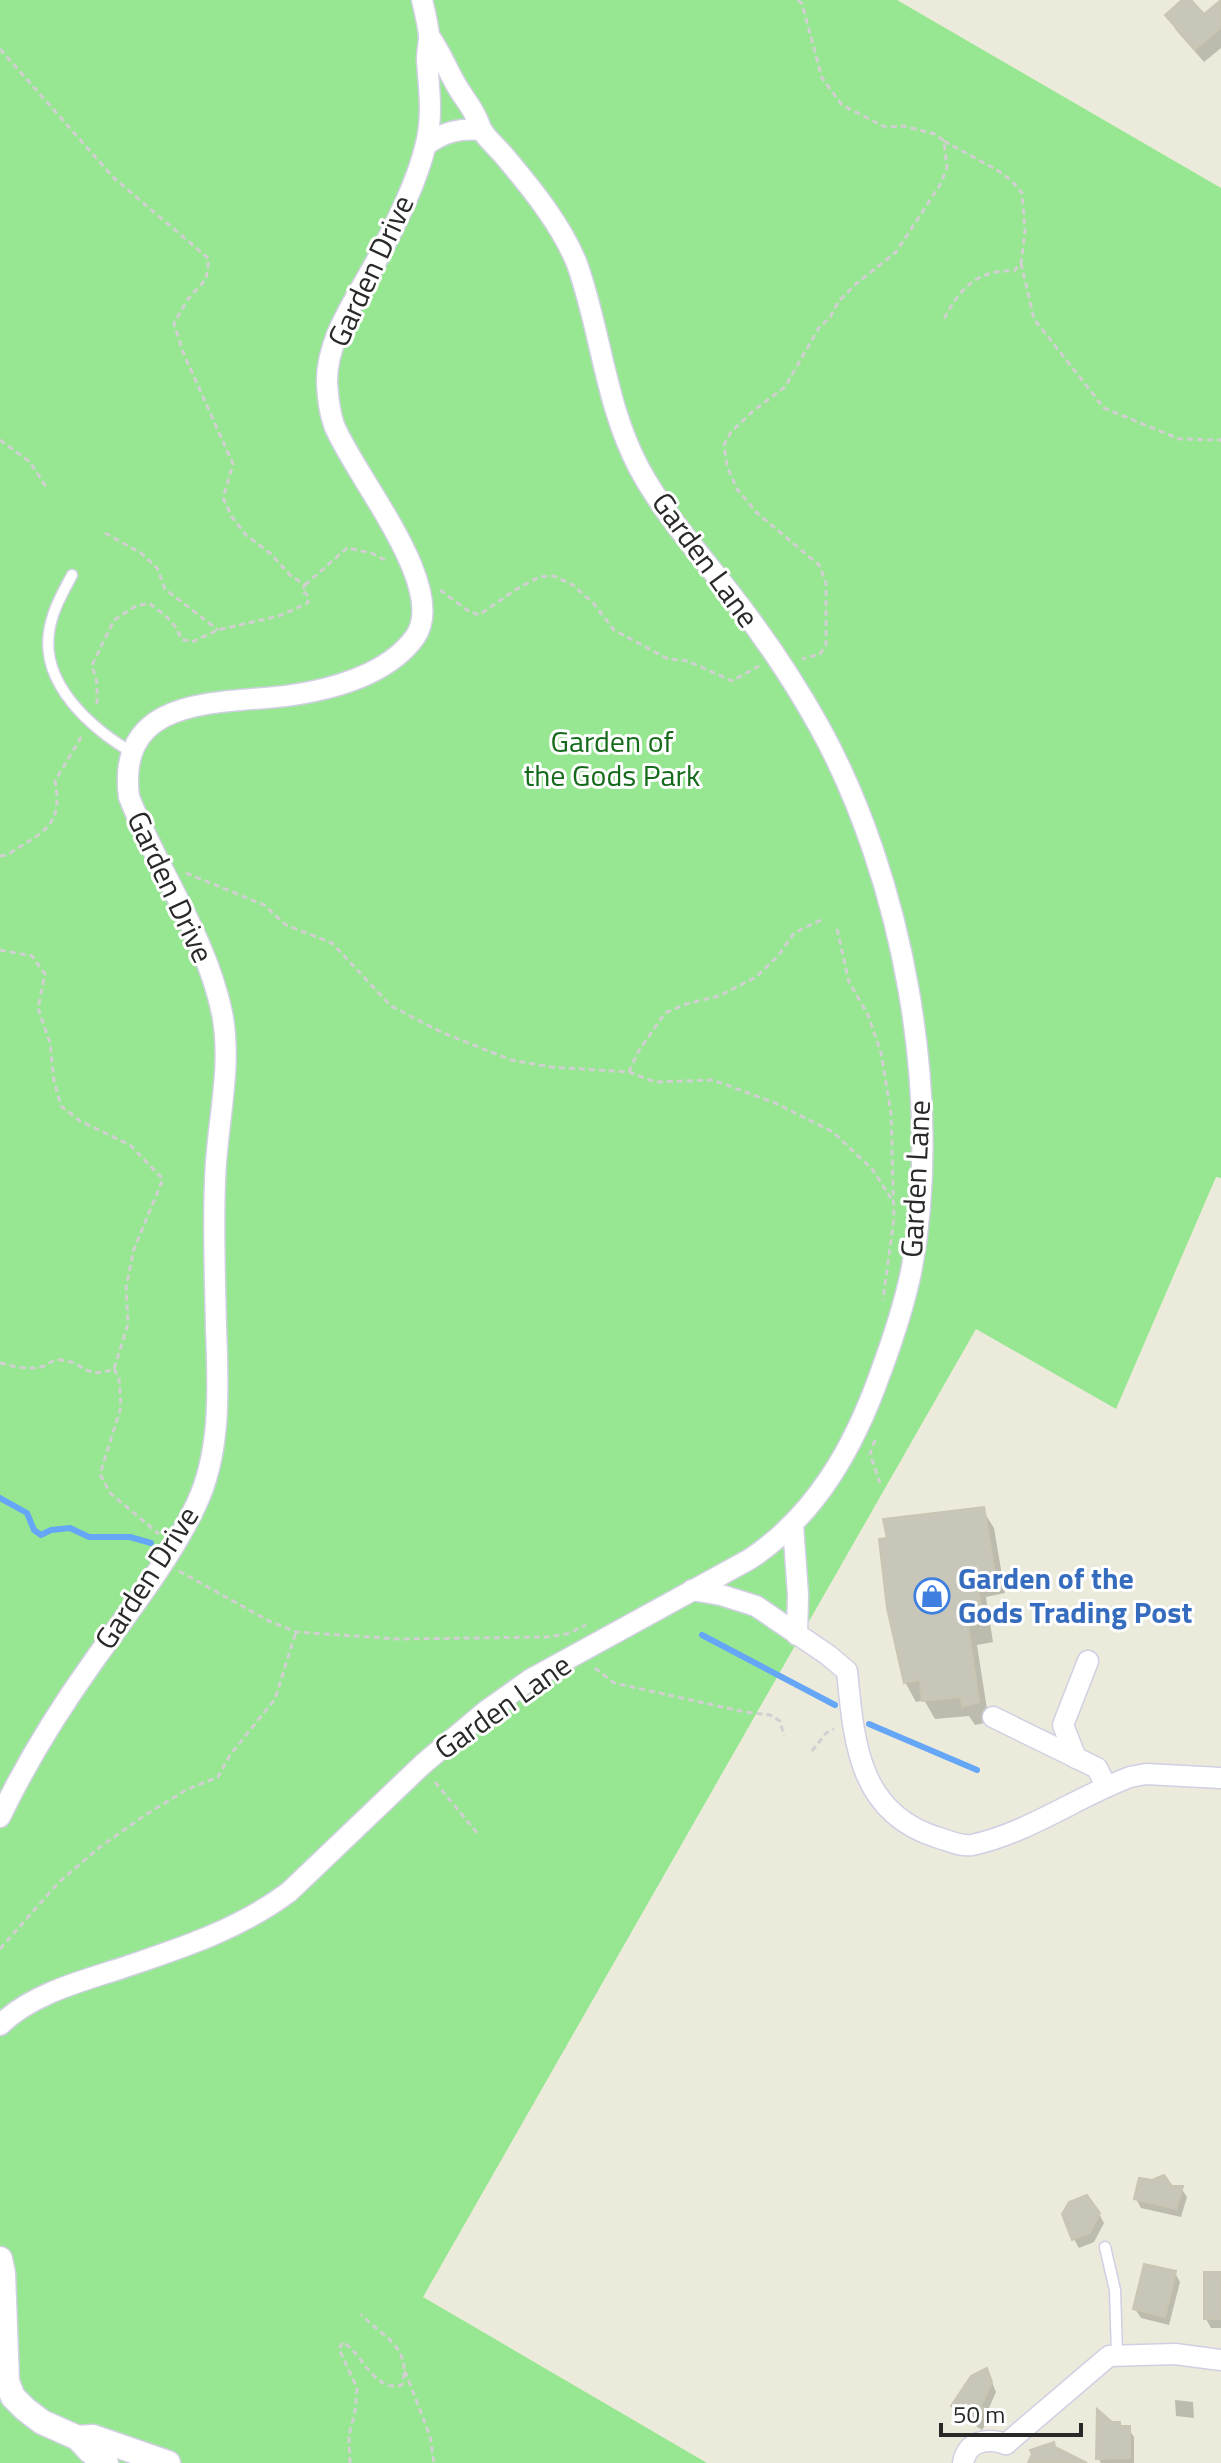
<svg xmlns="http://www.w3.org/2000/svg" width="1221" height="2463" font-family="'Titillium Web',sans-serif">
<rect width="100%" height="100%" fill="#eceada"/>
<path fill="#97e792" d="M0,0H897L1221,188V1178L1216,1177L1116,1409L976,1329L423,2297L707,2463H0Z"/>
<g fill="#0003">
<path d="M1185,0H1189L1204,17L1221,2V48L1204,62L1176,30L1168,16Z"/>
<path d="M982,1509L994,1528L1005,1593L986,1597L993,1642L977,1645L989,1722L975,1725L969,1716L935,1719L924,1700L916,1702L905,1682Z"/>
<path d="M1171,2188H1181L1187,2197L1181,2217L1141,2208L1136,2199Z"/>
<path d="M1099,2214L1104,2223L1094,2242L1079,2248L1074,2239Z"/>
<path d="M1175,2273L1180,2282L1169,2325L1141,2318L1135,2309Z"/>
<path d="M1221,2274V2328H1211L1206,2319Z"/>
<path d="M991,2380L996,2392L986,2415L989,2420L982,2430L959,2415L954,2406Z"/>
<path d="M1175,2400L1193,2402L1194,2418L1176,2416Z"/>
<path d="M1111,2424L1128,2428L1134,2437V2463H1101L1098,2458Z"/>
</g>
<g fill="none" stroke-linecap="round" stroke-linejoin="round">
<g stroke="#65a7f6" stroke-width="6">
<path d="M0,1498L27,1513L34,1530L41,1535L51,1530L70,1528L89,1537H130L151,1543"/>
<path d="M702,1635L835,1705"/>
<path d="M869,1724L977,1770"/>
</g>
</g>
<g fill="#c8c6b9" stroke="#c8c6b3" stroke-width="2">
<path d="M1182,0H1191L1204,14L1221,0V28L1195,49L1165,15Z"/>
<path d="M984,1507L995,1574L976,1578L984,1623L968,1626L979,1702L962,1707L961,1697L922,1701L920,1680L904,1683L887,1608L879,1539L887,1538L883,1519Z"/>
<path d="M1164,2175L1172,2186H1183L1176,2209L1134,2199L1139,2178L1152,2180Z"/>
<path d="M1087,2195L1100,2213L1090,2233L1072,2240L1062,2214L1069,2202Z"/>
<path d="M1144,2264L1176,2271L1165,2317L1133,2309Z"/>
<rect x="1204" y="2272" width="17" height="47"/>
<path d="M987,2368L992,2382L981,2406L985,2409L976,2422L951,2406L971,2376Z"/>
<path d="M1097,2409L1112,2422H1120V2426H1130V2458L1096,2459Z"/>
<path d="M1054,2442L1055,2447L1087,2463H1028L1032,2454L1030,2450Z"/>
</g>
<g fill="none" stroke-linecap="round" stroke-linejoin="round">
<defs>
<g id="service">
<path d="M72,575C62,594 52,611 49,632C41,685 92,729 133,753"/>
<path d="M1105,2247L1115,2290L1117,2355"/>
</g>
<g id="minor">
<path d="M426,145C444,132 459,128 481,130"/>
<path d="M793,1525L798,1595L797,1635"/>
<path d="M692,1590L721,1595L756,1606L828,1655L847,1671C854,1741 858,1812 936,1837C947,1840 961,1847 972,1845C1028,1833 1077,1797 1130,1777L1146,1774L1221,1778"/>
<path d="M993,1717L1097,1768L1106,1786"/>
<path d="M1076,1758L1063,1725L1088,1661"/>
<path d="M0,1817C26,1763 58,1711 93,1662C129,1611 169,1562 196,1505C222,1451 218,1385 216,1327C215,1278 213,1230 215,1182C216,1126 233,1069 222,1013C206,936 157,869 129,797C116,695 218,704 286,696C330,690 388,675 415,637C450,588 353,474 334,425C329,411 328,398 327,383C326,337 359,295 379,256C397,221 417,182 426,144C433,115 429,89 427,60C427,52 429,44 429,36C428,24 425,12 422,0"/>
<path d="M0,2025C31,1994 82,1981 122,1968C181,1948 238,1930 289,1892L423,1764L486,1711L531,1679L750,1559C816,1515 854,1447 880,1374C893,1339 905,1304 912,1267C943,1098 903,879 820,728C794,681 763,635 730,593C699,553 663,513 639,468C605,404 601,331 577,264C562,226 532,189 506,158C499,149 489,141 483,132C479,126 480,124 476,117C471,106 464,98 458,88C447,70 441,52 429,36"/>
<path d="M1006,2444L1109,2356L1175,2354L1221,2360"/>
<path d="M963,2463C967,2440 988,2438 1006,2444"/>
</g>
<g id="tertiary">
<path d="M0,2259L3,2273L7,2382L13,2397L25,2409L42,2422L78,2438L90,2451L106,2463"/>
<path d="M78,2438L93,2437L168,2463"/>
</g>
</defs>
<use href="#service" stroke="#d1cfe3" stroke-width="13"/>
<use href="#minor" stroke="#d1cfe3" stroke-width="23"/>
<use href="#tertiary" stroke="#d1cfe3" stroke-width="27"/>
<g stroke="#d0d0d0" stroke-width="3" stroke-dasharray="6 4" stroke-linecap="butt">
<path d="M798,0L802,4L822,78L842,105L885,127L904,126L935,134L944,141L947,168L940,185L896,252L856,284L839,301L829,319L820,326L785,387L753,411L731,432L724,445L727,466L737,489L757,513L819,565L826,583V645L820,654L802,659"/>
<path d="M0,49L114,178L209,259L206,279L188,299L174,323L183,352L233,464L223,498L232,517L246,535L271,554L290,575L305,585L302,590L308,596V603L279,616L218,630L192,642L181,639C176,622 163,614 149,603L136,606L114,620L92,665L97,683V706"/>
<path d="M944,141L997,170L1012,181L1022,193L1025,231L1021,263L1014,271C978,269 959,289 944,319"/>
<path d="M1021,263L1034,319L1104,408L1179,439L1221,440"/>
<path d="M0,440L30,462L48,490"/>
<path d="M105,533L141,553L157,568L165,589L218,630"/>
<path d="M305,585L347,548L371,553L387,561"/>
<path d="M440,590L467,610L479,615L515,590L539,577L554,576L573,585L594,604L614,630L668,659L688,661L732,681L759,666"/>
<path d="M0,856L7,855C42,832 64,827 55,781L83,734"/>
<path d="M186,873L264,905L286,925L332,943L391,1006L441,1032L511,1060L551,1067L629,1072L655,1082L713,1080L775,1103L833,1132L873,1170L892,1200"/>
<path d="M837,929L849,982L868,1015L881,1053L891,1113L894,1218L883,1300"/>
<path d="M0,950L32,956L45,974L38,1008L50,1043L54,1081L61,1106L80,1121L130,1145L163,1179L134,1249L126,1287L128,1324L114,1369"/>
<path d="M629,1072L638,1052L665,1013L686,1004L719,996L756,977L778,956L794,933L821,920"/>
<path d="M0,1363C14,1366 30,1371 44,1366C51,1363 53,1359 61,1360C86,1362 83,1380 114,1369"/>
<path d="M114,1369L119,1378L121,1407L100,1474L110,1493L159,1534"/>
<path d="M875,1440L870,1454L880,1483"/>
<path d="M179,1571L269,1621L296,1632L398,1639L547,1637L567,1634L586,1625"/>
<path d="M595,1668L614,1683L745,1712L770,1715L780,1721L784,1736"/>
<path d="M812,1751L826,1733L834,1729"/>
<path d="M435,1782L478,1834"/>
<path d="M0,1949L58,1883L100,1847L145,1815L186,1790L218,1777L230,1755L275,1699L296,1632"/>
<path d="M405,2371L430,2436L434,2463"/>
<path d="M350,2463L349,2435L355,2412L357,2388L339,2349L343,2342C363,2354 374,2393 402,2385C412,2346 383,2338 361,2314"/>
</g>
<use href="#service" stroke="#fff" stroke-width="10"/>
<use href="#minor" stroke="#fff" stroke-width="20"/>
<use href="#tertiary" stroke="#fff" stroke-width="24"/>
</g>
<defs>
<symbol id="shop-ring" viewBox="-11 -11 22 22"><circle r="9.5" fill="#fff" stroke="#3f7fe0" stroke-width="1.5"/><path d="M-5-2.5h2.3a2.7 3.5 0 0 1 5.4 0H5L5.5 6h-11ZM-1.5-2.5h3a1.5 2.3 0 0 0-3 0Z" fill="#3f7fe0"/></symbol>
</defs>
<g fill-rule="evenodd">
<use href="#shop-ring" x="912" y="1576" width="40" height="40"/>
</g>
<g text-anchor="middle" stroke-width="6" stroke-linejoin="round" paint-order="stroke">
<g font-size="30" fill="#292929" stroke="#fff">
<text transform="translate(371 271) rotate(-65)" y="10">Garden Drive</text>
<text transform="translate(705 560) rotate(54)" y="10">Garden Lane</text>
<text transform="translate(170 887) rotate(65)" y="10">Garden Drive</text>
<text transform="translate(916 1179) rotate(-87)" y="10">Garden Lane</text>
<text transform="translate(147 1578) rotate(-57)" y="10">Garden Drive</text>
<text transform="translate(503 1707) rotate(-35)" y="10">Garden Lane</text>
</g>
<g font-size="30" fill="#156a1b" stroke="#fff">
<text x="612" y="752">Garden of<tspan x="612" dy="34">the Gods Park</tspan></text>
</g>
<g font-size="30" font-weight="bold" fill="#366cbe" stroke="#fff" text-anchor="start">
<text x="958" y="1589">Garden of the<tspan x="958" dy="34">Gods Trading Post</tspan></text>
</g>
</g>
<path d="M941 2423v12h140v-12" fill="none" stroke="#292929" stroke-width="4"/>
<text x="953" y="2423" font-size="24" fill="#292929" stroke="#ffffff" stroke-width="6" paint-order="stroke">50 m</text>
</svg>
